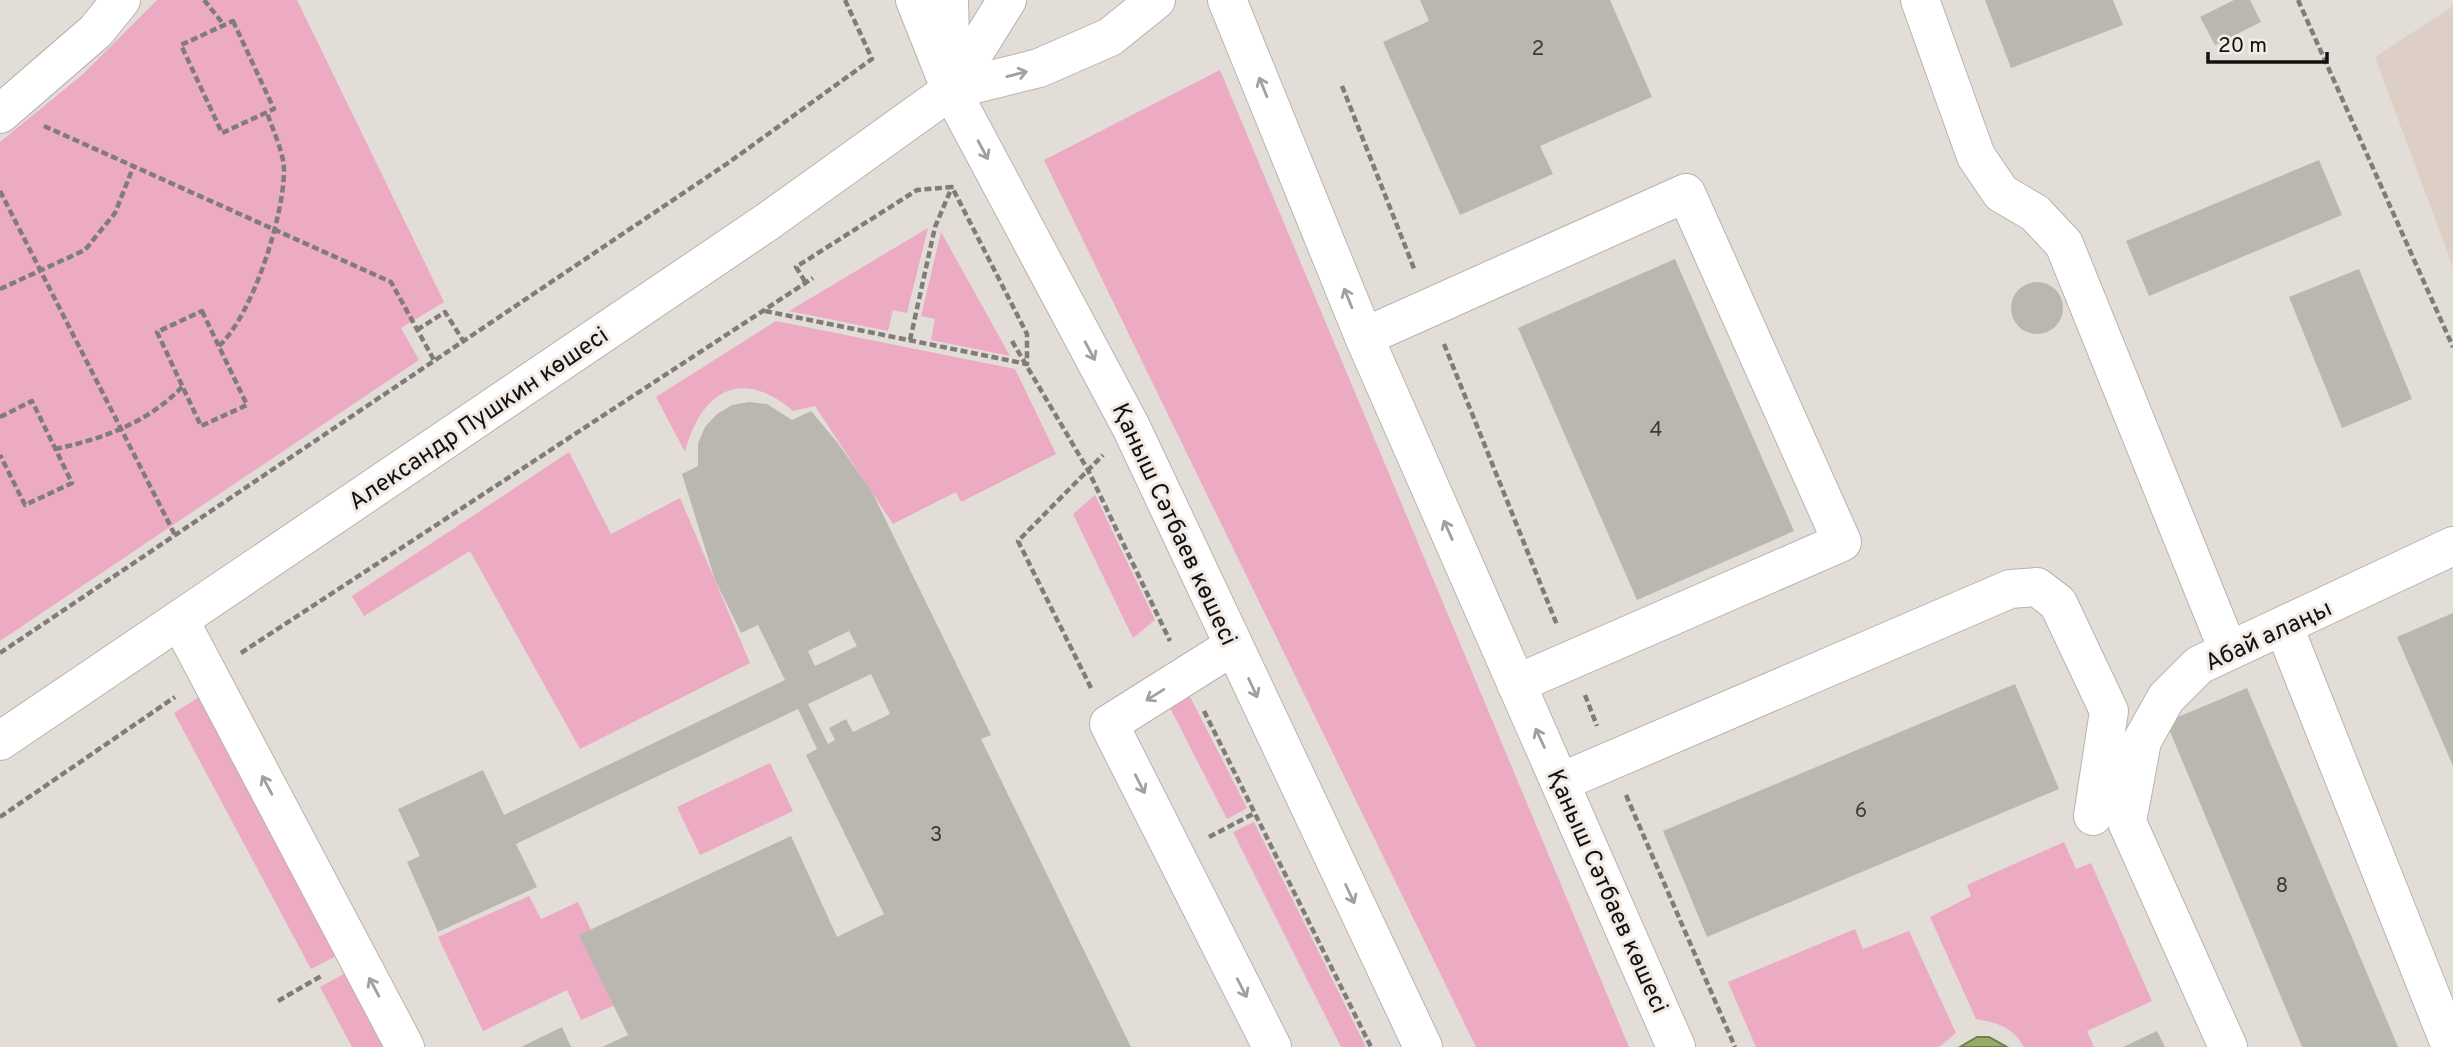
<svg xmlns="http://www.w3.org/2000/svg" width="2453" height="1047" font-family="Overpass,sans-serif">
<rect width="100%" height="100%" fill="#e3ddd8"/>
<path fill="#ddcfc6" d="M2453,6V267L2375,57Z"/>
<g fill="#ecaac3">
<path d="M157,0H297L444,302L401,328L419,360L0,641V142L82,75Z"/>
<path d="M1220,70L1629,1047H1476L1044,160Z"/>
<path d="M928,228L907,313L893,310L888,331L789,311Z"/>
<path d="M941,232L1010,356L931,340L935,319L921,316Z"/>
<path d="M776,321L1015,369L1056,454L961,502L956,492L893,524L815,406L793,411C742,367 701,390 685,452L656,397Z"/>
<path d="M569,452L611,534L680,498L750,663L580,749L470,551L364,616L352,596Z"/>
<path d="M1095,495L1155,620L1133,638L1073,514Z"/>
<path d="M1185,687L1247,808L1227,819L1165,698Z"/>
<path d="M204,694L342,953L311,969L174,713Z"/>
<path d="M770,763L793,811L700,855L677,807Z"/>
<path d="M1254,822L1366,1047H1341L1233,832Z"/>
<path d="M2064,842L2076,869L2091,863L2152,1001L2087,1031L2094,1047H2024C2013,1027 1998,1023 1976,1019L1930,917L1971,896L1967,885Z"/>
<path d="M529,896L541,919L578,902L624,1001L581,1020L567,990L483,1031L438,937Z"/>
<path d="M1855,929L1863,949L1909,931L1956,1033L1939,1047H1756L1728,982Z"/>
<path d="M351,970L392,1047H352L320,987Z"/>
</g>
<path fill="#96ad67" stroke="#6f7e4d" stroke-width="2" d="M1977,1037H1989L2007,1047H1960Z"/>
<g fill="#bab7b1" fill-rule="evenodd">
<path d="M1420,0H1610L1652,97L1540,146L1553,174L1460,215L1383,42L1429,21Z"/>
<path d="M1985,0H2113L2123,25L2011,68Z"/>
<path d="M2234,0H2250L2261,22L2215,45L2200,17Z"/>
<path d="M2319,160L2342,215L2149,296L2126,241Z"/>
<path d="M1675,259L1794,531L1637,600L1518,328Z"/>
<path d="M2359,269L2412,399L2342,428L2289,297Z"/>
<circle cx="2037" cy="308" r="26"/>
<path d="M749,402L767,404L792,420L811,411L837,442L871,490L991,735L981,739L1131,1047H602L628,1035L579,935L791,836L837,937L884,914L806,755L817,749L798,709L516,844L537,887L438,932L407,862L420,856L398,809L483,770L504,815L785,680L758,625L741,633L715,580L682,474L698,466V443L705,427L717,414L732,405ZM849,631L857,646L815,666L808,651ZM871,674L890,714L853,732L846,719L829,728L835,740L828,744L808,704Z"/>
<path d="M2453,613V766L2397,637Z"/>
<path d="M2015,684L2059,789L1707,937L1663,831Z"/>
<path d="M2247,688L2398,1047H2302L2166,722Z"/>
<path d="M562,1027L571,1047H521Z"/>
<path d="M2157,1031L2165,1047H2123Z"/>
</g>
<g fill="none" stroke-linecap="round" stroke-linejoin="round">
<defs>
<g id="minor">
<path d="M915,0L950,88"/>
<path d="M1920,0L1976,156L2001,193L2035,213L2064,244L2228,650"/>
<path d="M951,90L1007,0"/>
<path d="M0,114L96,31L121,0"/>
<path d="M1364,337L1686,193L1842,542L1516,684"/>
<path d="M180,621L405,1047"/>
<path d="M2284,627L2451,1047"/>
<path d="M1233,646L1109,724L1272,1047"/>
<path d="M0,741L767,222L951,90L1039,68L1110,37L1156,0"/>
<path d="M1561,782L2010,589L2037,587L2058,603L2109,711L2093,816"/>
<path d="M2228,1047L2127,822L2142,741L2166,698L2199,665L2453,546"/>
</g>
<g id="major">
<path d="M949,0L951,90L1131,427L1423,1047"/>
<path d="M1227,0L1364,337L1676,1047"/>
</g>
</defs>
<use href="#minor" stroke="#b9b3ae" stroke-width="40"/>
<use href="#major" stroke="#b9b3ae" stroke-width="40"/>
<g stroke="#807c79" stroke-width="4.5" stroke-dasharray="7 3.5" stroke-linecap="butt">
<path d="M204,0L224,25"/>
<path d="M2298,0L2453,347"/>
<path d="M233,21L274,109L222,133L181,45Z"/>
<path d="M1342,86L1415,271"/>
<path d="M44,126L391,282L435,362"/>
<path d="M0,191L176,537"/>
<path d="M0,289L85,250L115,213L134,165"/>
<path d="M202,311L247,405L201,426L157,332Z"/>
<path d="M765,311L1027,364V334L952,187L917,190L796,267L806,283"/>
<path d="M417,330L445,312L464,342"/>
<path d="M910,340L935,227L952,187"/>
<path d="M1012,341L1088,470L1170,641"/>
<path d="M1444,344L1557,625"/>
<path d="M219,346C253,314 284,216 284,170C284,152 272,129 267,112"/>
<path d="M0,417L32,401L72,483L25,505L0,455"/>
<path d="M55,449C103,439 149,422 183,386"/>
<path d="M0,653L728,163L872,59L845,0"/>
<path d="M241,653L813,278"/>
<path d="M1091,688L1018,541L1103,455"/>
<path d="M1585,695L1597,726"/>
<path d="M1204,711L1371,1047"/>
<path d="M1626,795L1735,1047"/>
<path d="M0,817L175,697"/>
<path d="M1209,837L1255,813"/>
<path d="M278,1001L323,975"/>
</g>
<use href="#minor" stroke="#fff" stroke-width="38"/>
<use href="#major" stroke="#fff" stroke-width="38"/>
</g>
<defs><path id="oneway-shaft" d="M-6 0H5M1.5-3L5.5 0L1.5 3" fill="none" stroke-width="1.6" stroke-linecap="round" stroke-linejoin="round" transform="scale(1.75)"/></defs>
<g stroke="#a1a09f">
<use href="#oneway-shaft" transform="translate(1017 74) rotate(-14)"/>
<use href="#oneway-shaft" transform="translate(1263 87) rotate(-112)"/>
<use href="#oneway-shaft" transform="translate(983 150) rotate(62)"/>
<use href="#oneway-shaft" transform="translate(1348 298) rotate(-112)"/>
<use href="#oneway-shaft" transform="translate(1090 351) rotate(62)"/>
<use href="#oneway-shaft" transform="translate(1448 530) rotate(-114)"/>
<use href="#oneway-shaft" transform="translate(1253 688) rotate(65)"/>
<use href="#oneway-shaft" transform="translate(1155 695) rotate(148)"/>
<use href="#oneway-shaft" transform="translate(1540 738) rotate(-115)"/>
<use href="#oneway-shaft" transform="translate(1140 784) rotate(63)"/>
<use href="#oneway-shaft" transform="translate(267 785) rotate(-118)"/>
<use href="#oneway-shaft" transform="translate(1350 894) rotate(65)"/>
<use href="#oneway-shaft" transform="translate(374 987) rotate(-118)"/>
<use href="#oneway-shaft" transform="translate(1242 988) rotate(63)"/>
</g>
<g text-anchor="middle" stroke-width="6" stroke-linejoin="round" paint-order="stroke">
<g font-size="21" fill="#3e3b38">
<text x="1538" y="55">2</text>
<text x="1656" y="436">4</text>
<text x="1861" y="817">6</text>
<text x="936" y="841">3</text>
<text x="2282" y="892">8</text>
</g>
<g font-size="24" fill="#141210" stroke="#f1eae5">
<text transform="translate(478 418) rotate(-34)" y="8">Александр Пушкин көшесі</text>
<text transform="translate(1175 524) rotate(65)" y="8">Қаныш Сәтбаев көшесі</text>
<text transform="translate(2268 635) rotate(-25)" y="8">Абай алаңы</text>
<text transform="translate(1608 891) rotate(66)" y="8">Қаныш Сәтбаев көшесі</text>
</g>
</g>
<path d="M2208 52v10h119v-10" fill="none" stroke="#141210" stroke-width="3.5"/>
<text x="2218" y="52" font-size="21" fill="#141210" stroke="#f1eae5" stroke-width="5" paint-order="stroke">20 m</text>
</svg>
